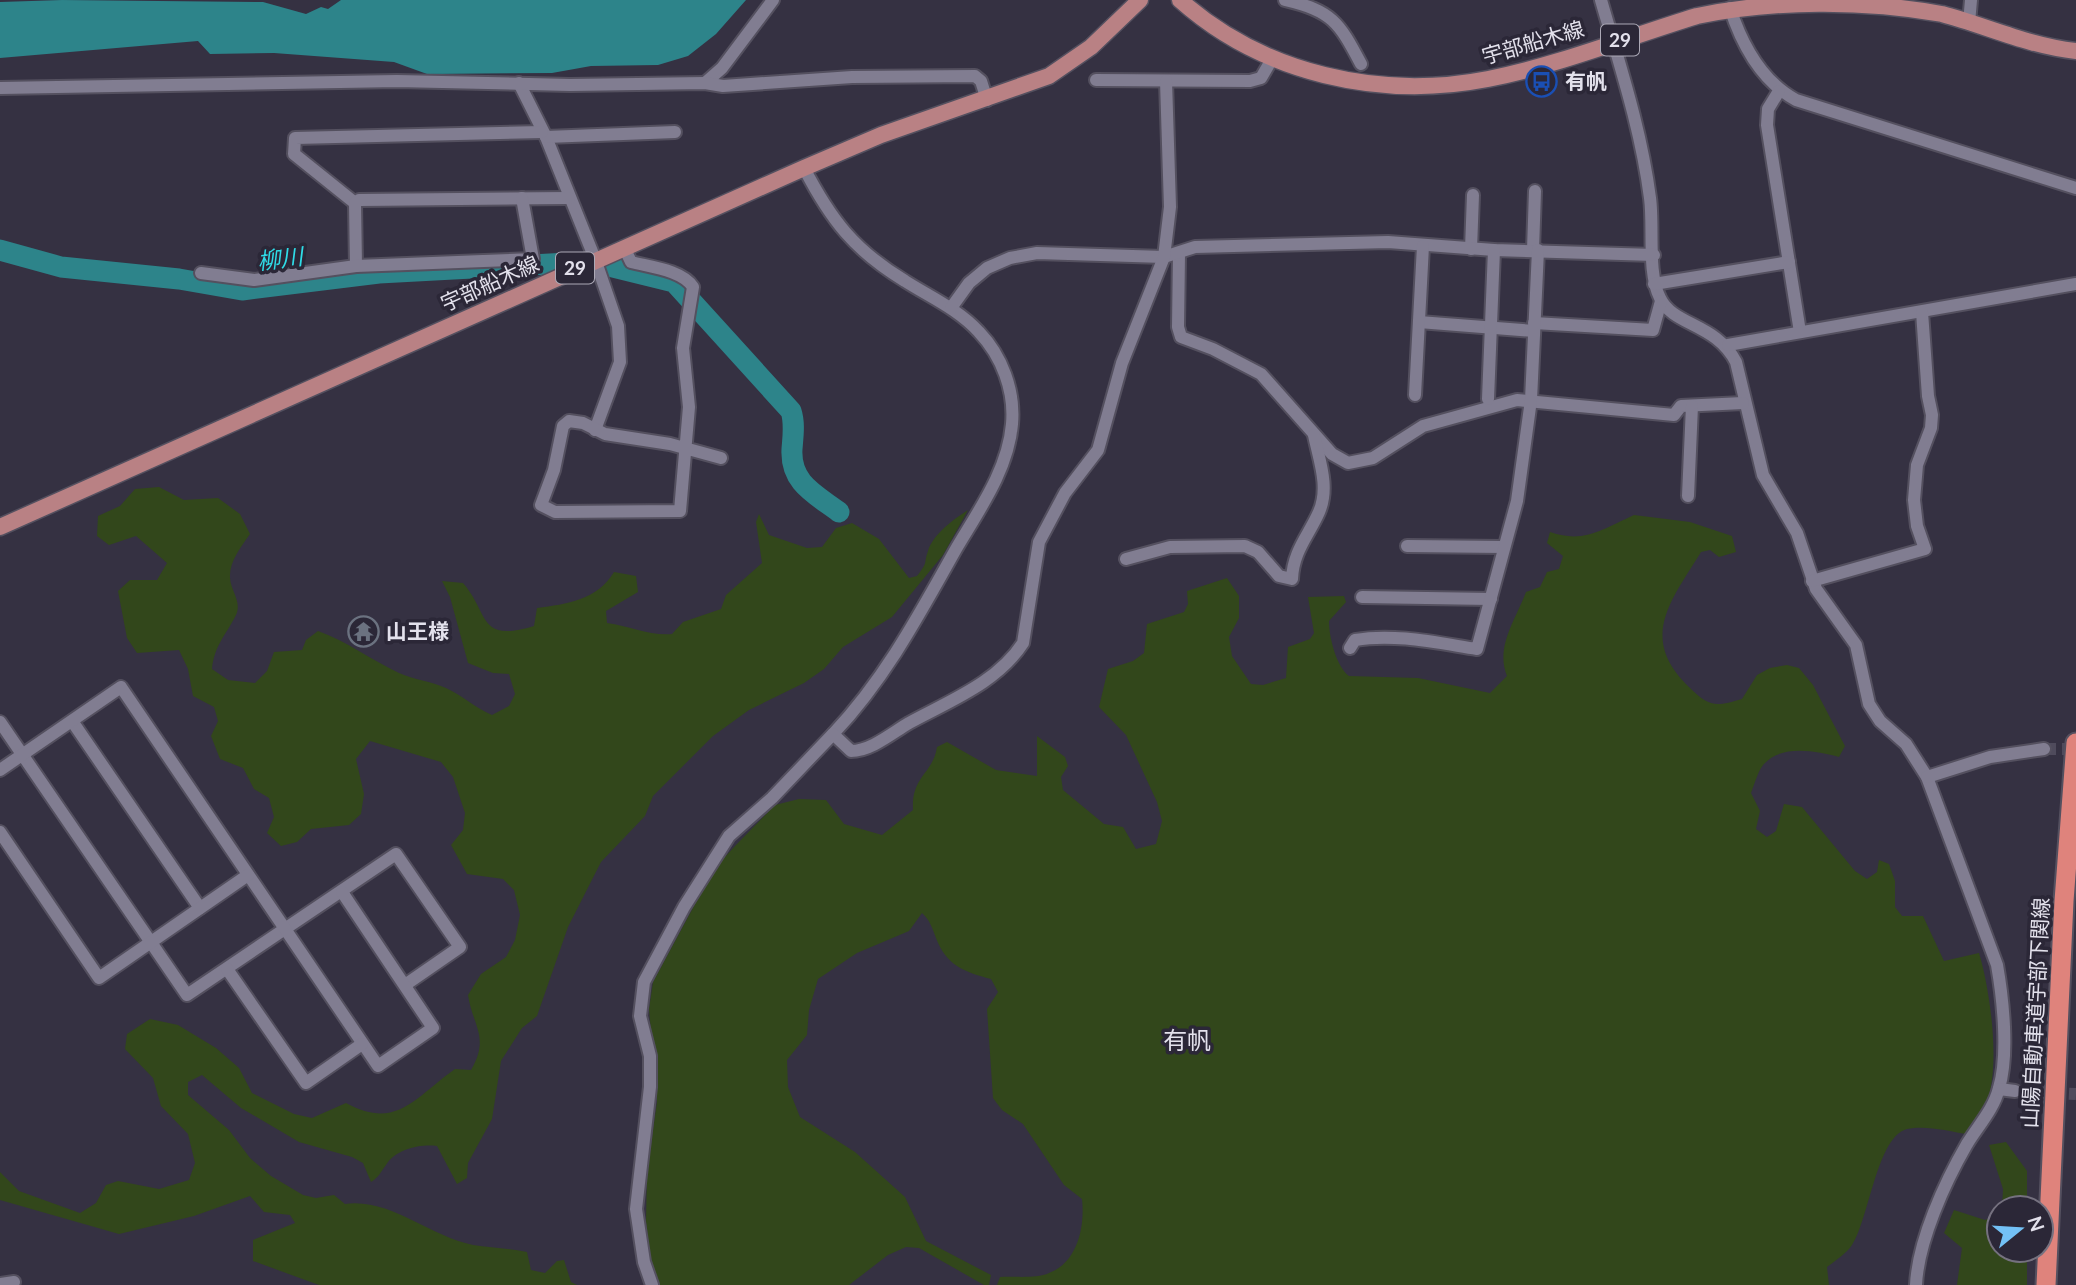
<svg xmlns="http://www.w3.org/2000/svg" width="2076" height="1285" font-family="Lato,'Noto Sans JP',sans-serif">
<rect width="100%" height="100%" fill="#353142"/>
<g fill="#32471b">
<path d="M159,487L184,500L218,498L240,514L250,534C241,547 229,562 230,578C231,592 242,601 236,615C226,635 214,646 212,669L228,680L255,683L267,671L274,652L302,650L306,640L318,631C347,641 371,660 399,673C414,680 431,681 446,688C462,695 475,708 492,715L509,706L515,694L509,674L493,673L468,663L450,597L442,581L463,583C490,614 477,643 534,626L537,608C567,604 597,600 614,572L636,576L638,592L606,611L607,623C630,626 650,636 672,634L683,622L721,609L726,595L762,563L756,522L759,514L769,535L807,548L822,547L836,528L852,523L879,539L909,578L917,576C929,561 923,565 928,551C933,534 954,519 968,510L943,555L892,617L843,647L824,669L804,683L749,710L713,736L653,796L645,816L601,862L568,927L537,1016L522,1028L501,1061L492,1119L468,1163L467,1178L457,1184L437,1146C420,1144 396,1149 386,1165C380,1173 379,1177 371,1182L363,1163L352,1157L299,1142L241,1108L202,1075L188,1082V1095L229,1130L250,1158L271,1176L303,1195L316,1198L334,1195L345,1204C391,1198 428,1236 473,1245C491,1248 509,1248 527,1252L531,1270L545,1273L557,1261L564,1260L571,1282L577,1285H319L253,1261V1240L295,1223L290,1215L264,1212L250,1196L194,1216L119,1234L0,1200V1172L19,1191L80,1213L96,1203L106,1185L118,1181L159,1189L189,1180L195,1163L188,1134L161,1106L153,1078L125,1049L127,1034L150,1019L178,1025L216,1048L239,1068L252,1093L294,1114L312,1118L346,1103C397,1131 415,1097 455,1069L471,1070C490,1037 473,1027 468,995L481,974L506,957L515,940L520,915L514,890L503,879L467,874L451,845L463,830L465,813L453,777L441,762L370,741L356,759L364,794L361,814L349,825L311,829L297,842L281,846L267,833L274,817L269,798L254,789L243,768L220,759L211,736L218,721L214,707L193,696L188,669L179,650L137,653L127,638L118,591L130,580H157L167,563L136,536L109,545L97,536L98,516L120,506L135,489Z"/>
<path d="M1634,515L1690,522L1732,536L1736,552L1719,557L1710,550L1701,552C1671,601 1638,638 1689,687C1709,707 1715,707 1742,699L1757,675L1770,668L1787,665L1799,668L1813,685L1845,746L1839,757C1816,751 1777,743 1761,768C1757,775 1754,785 1751,793L1760,811L1756,829L1767,837L1776,831L1784,804L1802,807L1855,871L1867,879L1877,872L1879,860L1889,864L1895,881V907L1902,916H1923L1944,961L1979,953C1990,989 2002,1071 1985,1106C1981,1116 1973,1125 1967,1134C1948,1131 1926,1125 1907,1129C1877,1136 1869,1220 1852,1245C1846,1254 1836,1260 1827,1267L1829,1285H997L1000,1277C1014,1276 1036,1279 1049,1273C1078,1262 1085,1226 1082,1199L1064,1185L1023,1124L1002,1110L993,1098L987,1009L998,992L991,979C964,972 946,965 936,938C932,928 930,920 922,913L909,931L857,953L818,979L809,1010L807,1035L787,1060L788,1087L800,1117L855,1152L905,1197L926,1241L991,1275L989,1285H984L919,1248L906,1247L888,1255L849,1285H660L651,1262L646,1221L647,1174L657,1102L649,1009L653,982L714,869L735,846L775,805L799,799L826,800L844,824L882,835L913,810C911,776 933,774 937,747L947,742L996,770L1037,776V736L1065,757L1068,766L1061,777L1063,790L1104,824L1123,827L1136,849L1156,844L1162,821L1157,802L1126,735L1099,707L1108,669L1133,661L1144,653L1147,624L1184,612L1188,604L1187,591L1227,578L1239,596V618L1229,637L1232,656L1251,684L1263,685L1286,678L1288,647L1310,639L1314,633L1308,597L1344,596L1346,602L1329,621C1329,637 1336,666 1349,676L1418,678L1490,693L1507,676C1495,647 1516,619 1526,592L1540,587L1547,572L1559,569L1563,556L1547,543L1550,532C1584,544 1603,529 1634,515Z"/>
<path d="M2006,1142L2027,1171V1208H2002L2003,1189L1989,1145Z"/>
<path d="M1954,1210L1985,1220L1999,1214V1250H2027V1285H1957L1962,1248L1944,1233Z"/>
</g>
<path fill="#2d848a" d="M62,0L263,2L306,14L321,7L328,9L341,0H746L716,34L688,56L658,65L591,66L552,73L427,74L394,62L274,53L210,54L198,41L0,58V2Z"/>
<g fill="none" stroke-linecap="round" stroke-linejoin="round">
<g stroke="#2d848a" stroke-width="21">
<path d="M0,250L61,267L179,279L242,290L379,273L568,263"/>
<path d="M609,266L674,282L791,411C795,423 793,436 792,449C790,483 815,494 839,512"/>
</g>
<g stroke="#4f4b5c" stroke-width="12" stroke-dasharray="12 6" stroke-linecap="butt">
<path d="M2044,749H2076"/>
<path d="M2015,1091L2076,1094"/>
</g>
<defs>
<g id="minor">
<path d="M1285,0C1332,11 1339,22 1361,64"/>
<path d="M1601,0C1620,66 1641,129 1650,198C1654,227 1647,273 1660,298C1673,326 1716,323 1736,362L1763,475L1797,533L1816,589L1856,645L1869,704L1880,721L1906,744L1927,777L1997,965C2003,999 2009,1055 1999,1088C1994,1109 1978,1126 1967,1144C1945,1182 1918,1241 1916,1285"/>
<path d="M1730,8C1742,45 1761,81 1796,100L2076,188"/>
<path d="M1969,23L1971,0"/>
<path d="M1096,80L1250,81L1261,78L1272,59"/>
<path d="M519,83L546,137L595,259L618,326L620,362L595,430"/>
<path d="M705,83L722,68L773,0"/>
<path d="M0,88L397,81L570,85L705,83L723,86L852,77L975,76L981,81L987,100"/>
<path d="M1779,91L1768,109L1767,125L1800,332"/>
<path d="M546,137L675,132"/>
<path d="M804,168C831,220 854,250 905,281C930,297 958,309 979,332C1002,356 1015,391 1012,424C1008,470 979,510 956,549C919,615 885,679 833,734"/>
<path d="M355,203L294,154L295,138L542,132"/>
<path d="M624,247L631,262C650,267 682,270 693,287L683,348L689,407L680,511L555,512L541,505L554,470L563,426L569,421L583,423L605,434L670,444L721,458"/>
<path d="M1471,249L1473,195"/>
<path d="M1533,250L1535,191"/>
<path d="M1179,254L1178,327L1181,337L1213,349L1261,374L1332,454L1348,463L1373,458L1423,426L1517,400L1674,415L1681,406L1743,403"/>
<path d="M356,266L355,203L359,200L569,198"/>
<path d="M201,273L254,280L356,266L533,259L522,198"/>
<path d="M1654,284L1789,262"/>
<path d="M951,308L969,283L987,268L1010,258L1037,253L1164,257L1195,247L1388,242L1494,250L1654,255"/>
<path d="M1419,322L1534,331"/>
<path d="M1534,323L1653,330L1661,301"/>
<path d="M1728,345L2076,284"/>
<path d="M1415,395L1423,246"/>
<path d="M1488,399L1494,250"/>
<path d="M1688,496L1692,406"/>
<path d="M1407,546L1504,547"/>
<path d="M1126,559L1170,547L1245,546L1258,552L1279,576L1292,579C1293,551 1309,535 1319,512C1330,487 1319,460 1314,435"/>
<path d="M1812,581L1925,549L1917,526L1914,500L1917,465L1931,428L1932,415L1928,396L1922,312"/>
<path d="M1362,597L1491,599"/>
<path d="M1350,648L1355,640C1394,633 1438,643 1477,649L1517,501L1531,400L1538,250"/>
<path d="M72,721L200,908"/>
<path d="M0,722L187,995L396,854L460,947L405,985"/>
<path d="M0,770L121,687L378,1066L433,1028L342,892"/>
<path d="M1927,777L1990,757L2044,749"/>
<path d="M0,832L99,978L248,875"/>
<path d="M227,969L306,1083L362,1044"/>
<path d="M1999,1089L2015,1091"/>
<path d="M0,1284L14,1282"/>
<path d="M652,1285L644,1262L636,1209L650,1087V1056L640,1016L644,982L684,907L729,836L772,798L833,734L851,751C871,751 892,733 909,723C949,701 997,683 1023,643L1039,542L1065,493L1098,450L1122,363L1164,257L1170,207L1166,81"/>
</g>
<g id="major">
<path d="M1180,0C1263,74 1380,100 1488,79C1559,65 1628,37 1697,16C1774,0 1864,0 1942,14C1987,26 2029,46 2076,51"/>
<path d="M0,527L804,168L881,135L1049,76L1091,47L1140,0"/>
</g>
<path id="highway" d="M2046,1285L2064,901L2076,743"/>
</defs>
<use href="#minor" stroke="#54505f" stroke-width="16"/>
<use href="#major" stroke="#54505f" stroke-width="19"/>
<use href="#highway" stroke="#54505f" stroke-width="23"/>
<use href="#minor" stroke="#817d91" stroke-width="12"/>
<use href="#major" stroke="#b98184" stroke-width="16"/>
<use href="#highway" stroke="#df837c" stroke-width="19"/>
</g>
<defs>
<symbol id="bus-ring" viewBox="-11 -11 22 22"><circle r="9.5" fill="#2b2737" stroke="#1a4fb4" stroke-width="1.5"/><path d="M-5-6H5V4H4V6H2V4H-2V6H-4V4H-5ZM-3.5-4V0h7V-4ZM-3.5 1.2v1.5H-2V1.2ZM2 1.2v1.5H3.5V1.2Z" fill="#1a4fb4"/></symbol>
<symbol id="temple-ring" viewBox="-11 -11 22 22"><circle r="9.5" fill="#2b2737" stroke="#6b7280" stroke-width="1.5"/><path d="M0-6L5-2H3V0L6.5 2.5H4V6H1.5V3h-3V6H-4V2.5H-6.5L-3 0V-2H-5Z" fill="#6b7280"/></symbol>
</defs>
<g fill-rule="evenodd">
<use href="#bus-ring" x="1524" y="64" width="35" height="35"/>
<use href="#temple-ring" x="346" y="614" width="35" height="35"/>
</g>
<g text-anchor="middle" stroke-width="7" stroke-linejoin="round" paint-order="stroke">
<g fill="#2b2737" stroke="#aca9b6" stroke-width="2">
<rect x="1601" y="24.5" width="38" height="31" rx="5"/>
<rect x="556" y="252.5" width="38" height="31" rx="5"/>
</g>
<g font-size="19" font-weight="bold" fill="#e3e1ec">
<text x="1620" y="47">29</text>
<text x="575" y="275">29</text>
</g>
<g font-size="21" fill="#e3e1ec" stroke="#2b2737">
<text transform="translate(1533 43) rotate(-16)" y="7">宇部船木線</text>
<text transform="translate(490 284) rotate(-24)" y="7">宇部船木線</text>
<text transform="translate(2036 1013) rotate(-87)" y="7">山陽自動車道宇部下関線</text>
</g>
<g font-size="21" font-weight="bold" fill="#e3e1ec" stroke="#2b2737" text-anchor="start">
<text x="1565" y="89">有帆</text>
<text x="386" y="639">山王様</text>
</g>
<g font-size="23" font-style="italic" fill="#2fdce7" stroke="#2b2737">
<text transform="translate(280 259) rotate(-7)" y="8">柳川</text>
</g>
<g font-size="24" fill="#e3e1ec" stroke="#2b2737">
<text x="1187" y="1049">有帆</text>
</g>
</g>
<g transform="translate(2020 1229) rotate(72)"><circle r="33" fill="#2b2737" stroke="#75717f" stroke-width="2"/>
<path d="M0-5L12 26L0 18L-12 26Z" fill="#73c1f6"/>
<text y="-10" font-size="19" font-weight="bold" text-anchor="middle" fill="#e3e1ec">N</text>
</g>
</svg>
